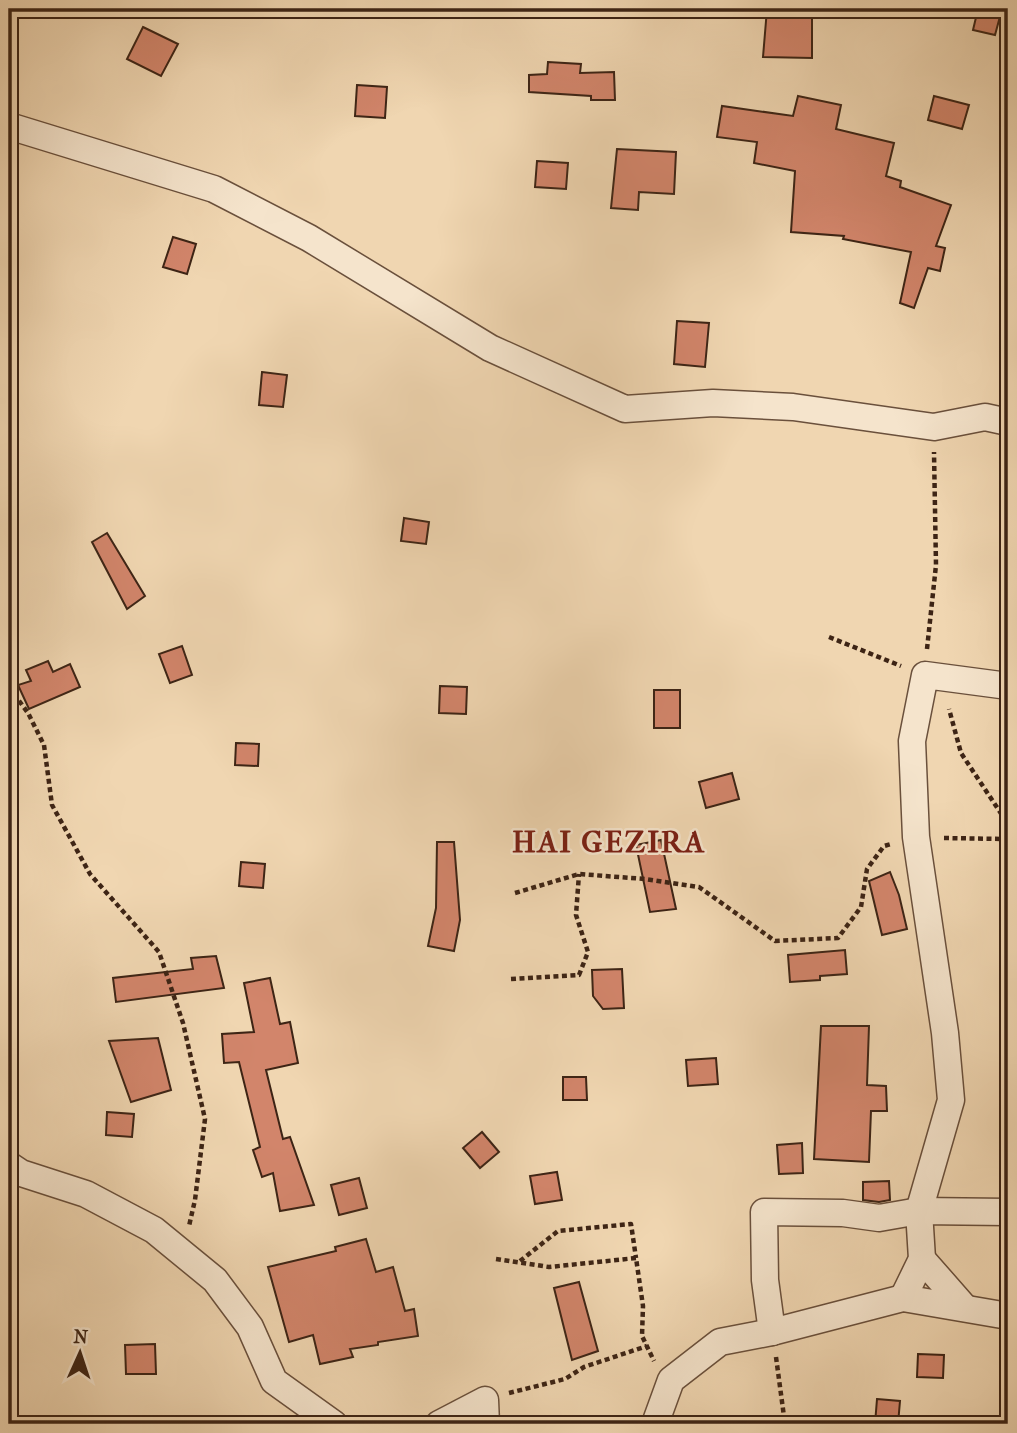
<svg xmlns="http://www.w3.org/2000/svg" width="1017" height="1433" font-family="'IM FELL French Canon',serif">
<rect width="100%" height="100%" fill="#f0d6b1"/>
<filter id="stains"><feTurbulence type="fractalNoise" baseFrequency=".00286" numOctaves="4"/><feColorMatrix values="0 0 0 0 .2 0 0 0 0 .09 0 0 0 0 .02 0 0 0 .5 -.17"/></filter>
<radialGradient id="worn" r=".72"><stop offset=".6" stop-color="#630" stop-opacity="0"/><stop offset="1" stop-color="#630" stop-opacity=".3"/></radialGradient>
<g fill="#d2856b" stroke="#3d2415" stroke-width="2">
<path d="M767,9H812V58L763,57Z"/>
<path d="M978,9H1002L995,35L973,30Z"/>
<path d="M143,27L178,44L161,76L127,59Z"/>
<path d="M548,62L581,64L580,73L614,72L615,100H591V96L529,92V75L547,74Z"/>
<path d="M357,85L387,87L385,118L355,116Z"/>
<path d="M798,96L841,105L836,129L894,143L886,176L901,181L900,187L951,205L936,246L945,248L940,271L928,268L914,308L900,303L911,252L843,239L844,236L791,232L795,171L754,163L757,142L717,137L722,106L793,116Z"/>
<path d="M934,96L969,105L962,129L928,120Z"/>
<path d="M617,149L676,152L674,194L639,192L638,210L611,208Z"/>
<path d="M537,161L568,163L566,189L535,187Z"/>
<path d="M173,237L196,244L187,274L163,267Z"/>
<path d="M677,321L709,323L705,367L674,364Z"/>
<path d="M262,372L287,375L283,407L259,405Z"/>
<path d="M404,518L429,522L426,544L401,541Z"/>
<path d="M107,533L145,596L127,609L92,542Z"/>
<path d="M182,646L192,675L170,683L159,654Z"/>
<path d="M48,661L53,672L70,664L80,687L29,709L18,685L31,681L26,670Z"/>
<path d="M440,686L467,687L466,714L439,713Z"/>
<rect x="654" y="690" width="26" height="38"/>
<path d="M236,743L259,744L258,766L235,765Z"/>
<path d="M732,773L739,799L706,808L699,782Z"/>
<path d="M661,840L676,909L650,912L636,845Z"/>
<path d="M437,842H454L460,920L454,951L428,946L436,908Z"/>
<path d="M241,862L265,864L263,888L239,886Z"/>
<path d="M890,872L899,895L907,929L882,935L869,881Z"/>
<path d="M845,950L847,974L820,976V980L790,982L788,955Z"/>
<path d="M216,956L224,988L116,1002L113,978L193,969L191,958Z"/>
<path d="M622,969L624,1008L603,1009L593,996L592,970Z"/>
<path d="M270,978L280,1024L290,1022L298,1063L266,1070L283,1139L290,1137L314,1205L280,1211L273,1173L262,1177L253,1150L260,1147L239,1062L224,1063L222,1034L254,1032L244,983Z"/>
<path d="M821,1026H869L867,1085L886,1086L887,1111H871L869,1162L814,1159Z"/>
<path d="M158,1038L171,1090L131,1102L109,1041Z"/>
<path d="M716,1058L718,1084L688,1086L686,1060Z"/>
<path d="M563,1077H586L587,1100H563Z"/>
<path d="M107,1112L134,1114L132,1137L106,1135Z"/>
<path d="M482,1132L499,1152L480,1168L463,1148Z"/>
<path d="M802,1143L803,1173L779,1174L777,1145Z"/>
<path d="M557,1172L562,1200L535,1204L530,1176Z"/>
<path d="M359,1178L367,1208L339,1215L331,1185Z"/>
<path d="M889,1181L890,1200L879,1202L863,1200V1182Z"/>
<path d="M366,1239L376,1272L393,1267L405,1311L414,1309L418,1336L378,1342V1345L350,1349L353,1357L320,1364L313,1335L289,1342L268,1267L336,1251L335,1247Z"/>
<path d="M579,1282L598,1351L572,1360L554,1288Z"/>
<path d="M155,1344L156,1374H126L125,1345Z"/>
<path d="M918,1354L944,1355L943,1378L917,1377Z"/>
<path d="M877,1399L900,1401L898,1424H875Z"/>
</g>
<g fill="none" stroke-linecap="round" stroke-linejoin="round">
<defs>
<g id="street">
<path d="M9,126L214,189L309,238L490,348L625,409L713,403L793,407L934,427L985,417L1008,422"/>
<path d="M9,1165L21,1173L86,1194L154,1230L215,1280L250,1327L274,1381L334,1424"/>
<path d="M922,1259L965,1308"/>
<path d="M903,1298L922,1259L919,1211L951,1100L945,1033L916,837L912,741L925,675L1008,686"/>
<path d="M772,1332L765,1280L764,1212L843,1213L879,1218L919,1211L1008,1212"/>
<path d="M439,1424L485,1400L486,1424"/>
<path d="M655,1424L671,1380L720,1342L772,1332L903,1298L1008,1316"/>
</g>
</defs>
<use href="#street" stroke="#6a503c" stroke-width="29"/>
<g stroke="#3d2415" stroke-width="4.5" stroke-dasharray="5 3.5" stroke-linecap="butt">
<path d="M829,637L901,666"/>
<path d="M927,649L936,565L934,452"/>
<path d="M9,687L28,713L44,745L52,805L90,874L159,952L183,1023L205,1119L195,1200L189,1226"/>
<path d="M944,838L1004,839V818L961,753L949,709"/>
<path d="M515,893L579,874L645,879L699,887L775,941L838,938L861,907L867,869L884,846L891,844"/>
<path d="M511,979L579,975L588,952L576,915L579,874"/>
<path d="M496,1259L549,1267L636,1258L643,1306L642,1336L654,1361"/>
<path d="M520,1261L558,1231L631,1224L636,1258"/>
<path d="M776,1357L785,1424"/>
<path d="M509,1393L565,1379L584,1367L647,1346"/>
<path d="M127,1424L155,1418L202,1422H254L262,1424"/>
</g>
<use href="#street" stroke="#f5e4cc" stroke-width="26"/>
</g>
<g text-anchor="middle" stroke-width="5" stroke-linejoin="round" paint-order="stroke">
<g font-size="30" font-weight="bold" letter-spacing="2" fill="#7a1f14" stroke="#f5e4cc">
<text x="609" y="852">HAI GEZIRA</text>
</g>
</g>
<rect width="1017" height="1433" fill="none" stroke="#f0d6b1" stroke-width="35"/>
<rect x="10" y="10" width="996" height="1412" fill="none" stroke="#3d2415" stroke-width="3.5"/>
<rect x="18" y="18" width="982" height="1398" fill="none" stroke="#3d2415" stroke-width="2"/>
<g transform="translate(80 1353) rotate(3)" stroke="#f5e4cc" stroke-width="5" paint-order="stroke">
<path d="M0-5L12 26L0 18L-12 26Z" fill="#3d2415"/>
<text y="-10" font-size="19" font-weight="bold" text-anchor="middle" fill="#3d2415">N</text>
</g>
<rect width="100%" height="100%" filter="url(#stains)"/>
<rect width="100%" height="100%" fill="url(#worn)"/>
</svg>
